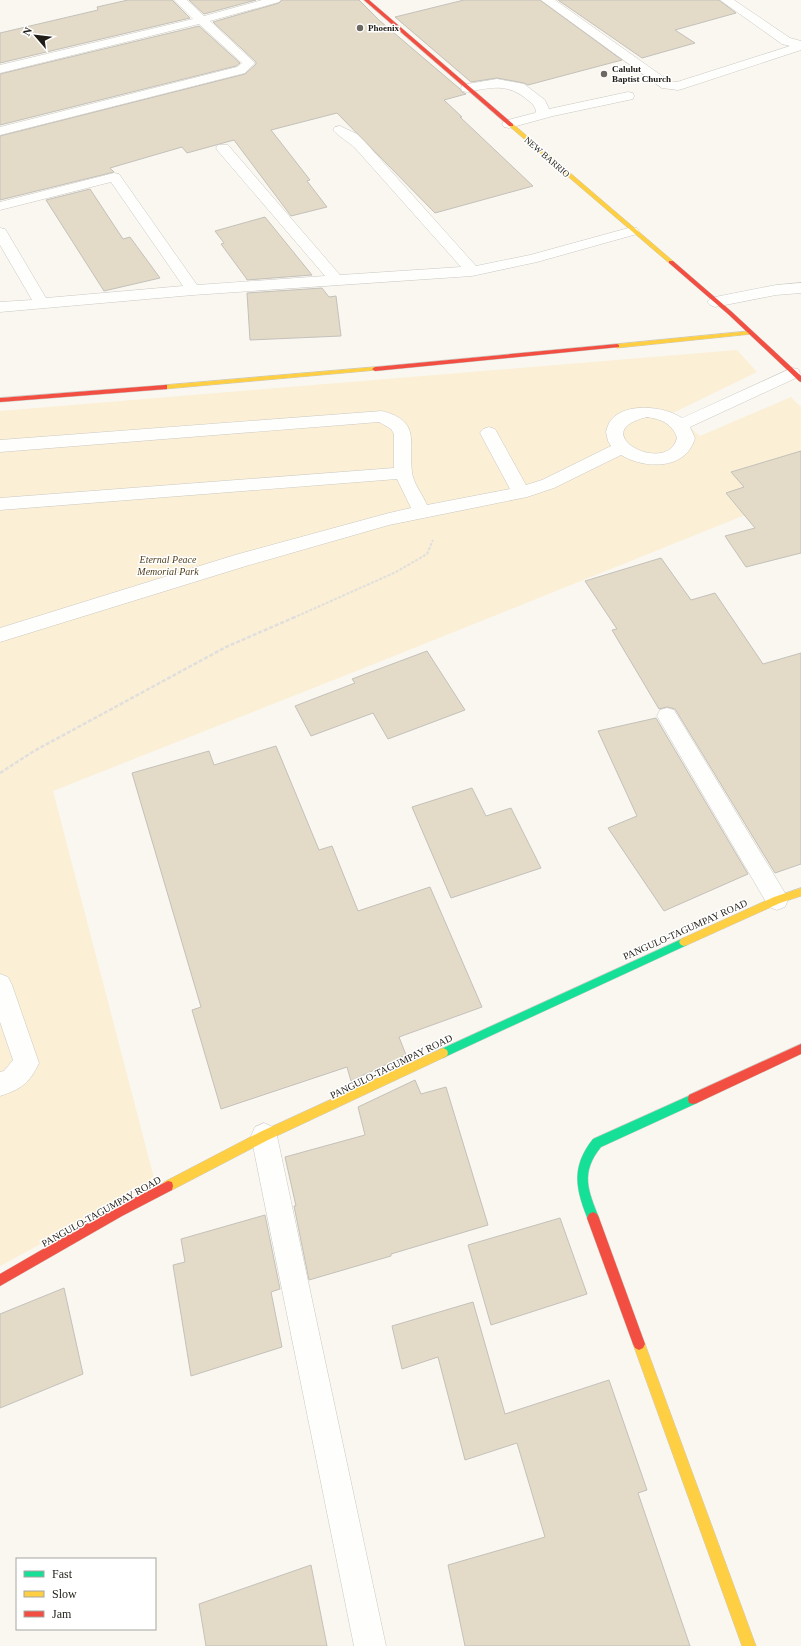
<svg xmlns="http://www.w3.org/2000/svg" width="801" height="1646" font-family="'Times New Roman',serif">
<rect width="100%" height="100%" fill="#f9f7f0"/>
<path fill="#fbefd5" d="M737,350L757,372L673,413L700,436L791,397L801,407V523L755,511L389,658L53,791L155,1182L0,1266V411Z"/>
<g fill="#e3dac8" stroke="#c3c1ba">
<path d="M128,0H172L190,18L0,63V33L98,10L97,7Z"/>
<path d="M189,0H256L204,14Z"/>
<path d="M282,0H359L380,21L460,89L462,92L466,94L444,100L462,117H460L533,186L435,213L337,113L271,130L310,180L307,181L327,207L291,216L234,140L187,153L182,147L110,168L114,172L0,200V136L245,74L256,64V62L213,22L279,3Z"/>
<path d="M464,0H540L622,60L528,85L524,83L497,78L471,82L395,17Z"/>
<path d="M558,0H719L736,13L675,30L695,43L642,58Z"/>
<path d="M199,26L240,63L236,66L0,125V74Z"/>
<path d="M90,189L123,239L130,237L160,278L104,291L46,200Z"/>
<path d="M265,217L312,275L247,280L246,278L221,244L224,243L215,231Z"/>
<path d="M322,288L329,297L336,296L341,336L250,340L247,293Z"/>
<path d="M801,451V553L746,567L725,536L755,528L726,493L744,487L731,472Z"/>
<path d="M661,558L691,600L715,593L763,664L801,653V864L775,873L675,709L667,707L659,709L612,630L617,629L585,581Z"/>
<path d="M427,651L465,710L388,739L373,713L311,736L295,706L355,683L352,679Z"/>
<path d="M656,718L748,874L664,911L608,828L637,816L598,731Z"/>
<path d="M276,746L319,850L332,846L358,911L430,887L482,1007L399,1037L406,1055L351,1081L347,1067L221,1109L192,1010L201,1007L132,773L209,751L214,765Z"/>
<path d="M472,788L486,816L511,808L541,868L451,898L412,807Z"/>
<path d="M415,1080L421,1094L446,1087L488,1225L391,1254V1256L309,1280L294,1206H296L285,1157L365,1135L358,1107Z"/>
<path d="M265,1215L280,1289L271,1292L282,1347L191,1376L173,1265L185,1262L181,1239Z"/>
<path d="M560,1218L587,1294L491,1325L468,1245Z"/>
<path d="M64,1288L83,1374L0,1408V1314Z"/>
<path d="M473,1302L505,1414L609,1380L647,1490L638,1493L690,1646H465L448,1565L545,1537L517,1443L465,1460L438,1357L402,1369L392,1326Z"/>
<path d="M311,1565L327,1646H206L199,1604Z"/>
</g>
<g fill="none" stroke-linecap="round" stroke-linejoin="round">
<defs>
<g id="lane">
<path d="M497,79L524,84L545,100L549,109L628,92L633,93L634,96L633,99L553,116L509,128L504,127L502,124L504,121L535,113L536,111C534,104 530,102 524,97C505,83 489,88 467,92L462,91L461,88L462,85L467,84Z"/>
<path d="M801,283V293L776,295L715,307L710,305L707,302L710,299L715,297L776,285Z"/>
<path d="M792,368L798,369L800,373L798,377L690,427L695,438C686,471 644,469 621,455L554,488L527,497L389,525L246,566L0,642V628L235,555L389,513L411,508L397,479L0,510V498L394,468V434L391,429L379,422L0,452V440L382,411C422,421 408,443 412,472C413,483 423,495 427,505L510,489L480,433L483,429L489,427L495,429L526,485L542,480L611,446L608,441L606,432C607,428 608,424 611,420C626,402 664,406 682,418ZM647,417C661,419 673,424 677,438C667,477 583,432 647,417Z"/>
<path d="M667,708L674,710L785,893L788,900L785,907L777,910L769,907L657,716L660,710Z"/>
<path d="M0,974L8,977L12,985L39,1063C29,1084 21,1089 0,1096V1072L4,1071L13,1060L0,1022Z"/>
</g>
<g id="street">
<path d="M174,0H187L204,16L262,0H281L279,2L210,21L255,63L245,73L0,135V127L237,67L242,63L199,24L0,73V65L193,19Z"/>
<path d="M541,0H555L669,81L677,82L790,46L782,44L720,0H734L790,38L801,41V50L682,89L678,90L662,88Z"/>
<path d="M340,126L357,134L365,142L476,266L530,255L632,227L637,228L639,231L637,234L537,262L472,276L193,295L0,312V302L32,300L0,245V228L5,229L7,232L46,298L183,286L111,182L0,210V202L114,173L119,174L197,285L325,276L218,151L216,148L218,145H228L340,275L461,267L355,148C349,142 338,136 333,130L335,127Z"/>
<path d="M264,1123L273,1127L277,1136L386,1646H354L251,1136L255,1127Z"/>
</g>
<g id="fast">
<path d="M684,938L687,939L689,942L687,945L447,1056L443,1058L439,1056L438,1053L439,1050Z"/>
<path d="M693,1094L697,1095L698,1099L697,1103L601,1147C580,1173 588,1190 599,1218L597,1222L593,1224L589,1222C576,1190 570,1168 593,1139Z"/>
</g>
<g id="slow">
<path d="M509,124H513L673,261V263H669L509,126Z"/>
<path d="M750,331L753,333L752,334L617,348L614,346L617,344Z"/>
<path d="M375,367L378,369L377,370L165,389L162,387L165,385Z"/>
<path d="M801,888V896L780,903L687,945L684,946L681,945L679,942L681,939L774,897Z"/>
<path d="M443,1048L447,1050L448,1053L447,1056L268,1140L172,1190L168,1191L164,1190L163,1186L164,1182L260,1132Z"/>
<path d="M639,1338L643,1340L645,1344L756,1646H742L633,1344L635,1340Z"/>
</g>
<g id="jam">
<path d="M364,0H369L513,124V126H509Z"/>
<path d="M669,261H673L732,312L801,376V382L799,381L728,314L669,263Z"/>
<path d="M617,344L619,345V347L375,371L372,369L375,367Z"/>
<path d="M165,385H167V389L0,402V398Z"/>
<path d="M801,1044V1054L697,1103L693,1104L689,1103L688,1099L689,1095Z"/>
<path d="M168,1181L172,1182L173,1186L172,1190L122,1216L0,1286V1274L114,1208Z"/>
<path d="M593,1212L597,1214L599,1218L645,1344L643,1348L639,1350L635,1348L633,1344L587,1218L589,1214Z"/>
</g>
</defs>
<use href="#lane" stroke="#cbc8c2" stroke-width="1"/>
<use href="#street" stroke="#cbc8c2" stroke-width="1"/>
<use href="#fast" stroke="#cbc8c2" stroke-width="1"/>
<use href="#slow" stroke="#cbc8c2" stroke-width="1"/>
<use href="#jam" stroke="#cbc8c2" stroke-width="1"/>
<path stroke="#e0dfdd" stroke-width="2" stroke-dasharray="3 1.5" stroke-linecap="butt" d="M293,618L396,572L427,554L433,540"/>
<path stroke="#e0dfdd" stroke-width="2.5" stroke-dasharray="4 2" stroke-linecap="butt" d="M0,773L34,751L226,647L295,617"/>
<use href="#lane" fill="#fefefd" fill-rule="evenodd"/>
<use href="#street" fill="#fefefd" fill-rule="evenodd"/>
<use href="#fast" fill="#16e098" fill-rule="evenodd"/>
<use href="#slow" fill="#ffcf43" fill-rule="evenodd"/>
<use href="#jam" fill="#f24e42" fill-rule="evenodd"/>
</g>
<g fill="#6c6962" stroke="#fff" stroke-width="1.5">
<circle cx="360" cy="28" r="4"/>
<circle cx="604" cy="74" r="4"/>
</g>
<g text-anchor="middle" stroke-width="3" stroke-linejoin="round" paint-order="stroke">
<g font-size="9" font-weight="bold" fill="#201d16" stroke="#fff" text-anchor="start">
<text x="368" y="31">Phoenix</text>
<text x="612" y="72">Calulut<tspan x="612" dy="10">Baptist Church</tspan></text>
</g>
<g font-size="9" fill="#201d16" stroke="#fff">
<text transform="translate(547 157) rotate(41)" y="3">NEW BARRIO</text>
</g>
<g font-size="10" font-style="italic" fill="#503f1d" stroke="#fff">
<text x="168" y="563">Eternal Peace<tspan x="168" dy="12">Memorial Park</tspan></text>
</g>
<g font-size="10" fill="#201d16" stroke="#fff">
<text transform="translate(685 929) rotate(-24)" y="4">PANGULO-TAGUMPAY ROAD</text>
<text transform="translate(391 1066) rotate(-26)" y="4">PANGULO-TAGUMPAY ROAD</text>
<text transform="translate(101 1211) rotate(-29)" y="4">PANGULO-TAGUMPAY ROAD</text>
</g>
</g>
<rect x="16" y="1558" width="140" height="72" fill="#ffffff" stroke="#a6a5a2"/>
<rect x="24" y="1571" width="20" height="6" fill="#16e098" stroke="#a6a5a2"/>
<text x="52" y="1578" font-size="12" fill="#201d16">Fast</text>
<rect x="24" y="1591" width="20" height="6" fill="#ffcf43" stroke="#a6a5a2"/>
<text x="52" y="1598" font-size="12" fill="#201d16">Slow</text>
<rect x="24" y="1611" width="20" height="6" fill="#f24e42" stroke="#a6a5a2"/>
<text x="52" y="1618" font-size="12" fill="#201d16">Jam</text>
<g transform="translate(36 36) rotate(298)" stroke="#ffffff" stroke-width="3" paint-order="stroke">
<path d="M0-3L7 15L0 10L-7 15Z" fill="#201d16"/>
<text y="-6" font-size="11" font-weight="bold" text-anchor="middle" fill="#201d16">N</text>
</g>
</svg>
